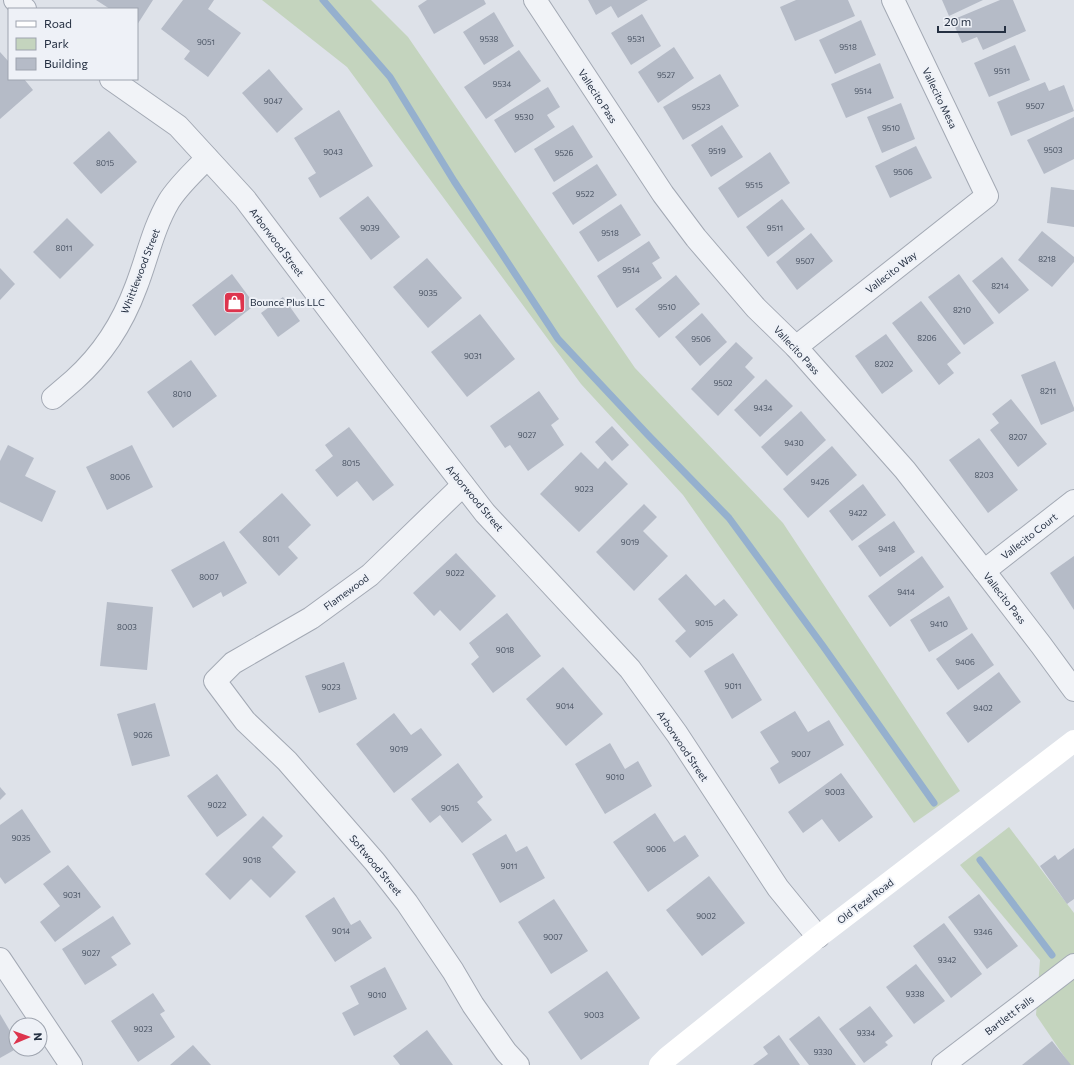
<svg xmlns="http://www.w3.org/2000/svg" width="1074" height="1065" font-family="Commissioner,sans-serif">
<rect width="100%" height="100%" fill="#dee2e9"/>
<g fill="#c4d4be">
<path d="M262,0H371L408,37L635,368L783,523L960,791L914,823L683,495L581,384L347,67Z"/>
<path d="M1009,827L1074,913V1065H1070L1036,1015L1040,960L960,865Z"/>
</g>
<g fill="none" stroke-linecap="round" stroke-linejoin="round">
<g stroke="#95b0ce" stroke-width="7">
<path d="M323,0L390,77L454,181L558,339L648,435L729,518L823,646L934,803"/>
<path d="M980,860L1052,955"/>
</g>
</g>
<g fill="#b5bbc7">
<path d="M96,0H153L137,25V9H110Z"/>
<path d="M183,0H214L208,9L241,33L208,77L184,59L190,51L161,29Z"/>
<path d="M427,0H484L486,4L434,34L418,6Z"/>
<path d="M588,0H648L618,18L611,6L596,15Z"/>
<path d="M796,0H848L855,16L795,41L780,7Z"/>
<path d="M942,0H983L949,16Z"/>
<path d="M1000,0H1013L1026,31L983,50L977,37L962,43L952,20Z"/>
<path d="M494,12L514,46L484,65L463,32Z"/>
<path d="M642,14L661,46L631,65L611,33Z"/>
<path d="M861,20L876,55L835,74L819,40Z"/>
<path d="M1015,45L1030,80L989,97L974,63Z"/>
<path d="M674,47L694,78L658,103L638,72Z"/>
<path d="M519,50L541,81L486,119L464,87Z"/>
<path d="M0,52L9,62V79H24L33,90L0,119Z"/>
<path d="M880,63L894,98L846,118L831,84Z"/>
<path d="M269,69L303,109L277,133L242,93Z"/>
<path d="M720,74L739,106L683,140L663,107Z"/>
<path d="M1045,82L1049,91L1064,85L1074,111L1011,136L997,102Z"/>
<path d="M548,87L560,107L547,115L555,127L515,153L494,120Z"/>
<path d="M901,103L915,139L882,153L867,117Z"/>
<path d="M339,110L373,166L320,198L308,178L316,173L294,138Z"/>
<path d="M1074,117V159L1044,174L1027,140Z"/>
<path d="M573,125L593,157L554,182L534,149Z"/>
<path d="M722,125L743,157L711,177L691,145Z"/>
<path d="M109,131L137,162L101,194L73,163Z"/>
<path d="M916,146L932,178L890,198L875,166Z"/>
<path d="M770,152L790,183L738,218L718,188Z"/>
<path d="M597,164L617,195L573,225L552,193Z"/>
<path d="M1051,187L1074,190V227L1047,223Z"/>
<path d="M368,196L400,237L371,260L339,218Z"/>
<path d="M782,199L805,229L768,257L746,227Z"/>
<path d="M621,204L641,235L598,262L579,232Z"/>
<path d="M67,218L94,245L60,279L33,252Z"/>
<path d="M1042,231L1074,257V262L1052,287L1018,260Z"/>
<path d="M811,233L833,261L797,290L776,262Z"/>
<path d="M649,241L660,258L652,263L662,278L617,308L597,276Z"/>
<path d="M1002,257L1029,290L999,314L972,281Z"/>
<path d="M427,258L462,298L428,328L393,287Z"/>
<path d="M0,268L15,284L0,300Z"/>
<path d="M232,274L255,305L215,336L192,305Z"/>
<path d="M959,274L994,323L964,345L928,297Z"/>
<path d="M676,275L700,304L659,338L635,309Z"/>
<path d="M283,297L300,321L278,337L261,313Z"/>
<path d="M921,301L961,353L947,364L954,373L939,385L892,323Z"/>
<path d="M702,313L727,342L700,366L675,337Z"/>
<path d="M480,314L515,359L467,397L431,352Z"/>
<path d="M886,334L913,371L882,394L855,356Z"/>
<path d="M736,342L753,358L745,367L755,377L718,416L691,389Z"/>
<path d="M191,360L217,396L173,428L147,392Z"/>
<path d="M1055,361L1074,408V411L1041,425L1021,375Z"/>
<path d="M766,379L793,406L760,437L734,410Z"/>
<path d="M539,391L559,419L551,425L564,445L528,471L510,445L505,448L490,426Z"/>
<path d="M1011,399L1047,444L1018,467L990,430L999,423L992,414Z"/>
<path d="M801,411L826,440L787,476L761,447Z"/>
<path d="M612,426L629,445L612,461L595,442Z"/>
<path d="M349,427L394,485L373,501L357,481L337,497L315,470L333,456L325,445Z"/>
<path d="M979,438L1018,490L988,513L949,460Z"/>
<path d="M8,445L34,458L25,476L56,491L42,522L0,502V461Z"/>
<path d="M132,445L153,487L107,510L86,467Z"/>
<path d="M832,446L857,475L808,518L783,489Z"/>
<path d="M581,452L598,469L605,461L628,484L579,532L540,494Z"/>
<path d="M863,484L886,515L852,541L829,511Z"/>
<path d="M282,493L311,525L288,547L298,558L279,576L239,532Z"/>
<path d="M644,504L657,517L643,531L668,556L634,591L596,552Z"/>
<path d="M894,521L915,552L880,577L858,546Z"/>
<path d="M224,541L247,583L223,597L221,592L193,608L171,570Z"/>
<path d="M456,553L496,596L460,631L440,610L434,616L413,593Z"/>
<path d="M922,556L944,587L890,627L868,596Z"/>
<path d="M1074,556V610L1050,573Z"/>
<path d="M686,574L715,606L724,599L738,615L690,658L675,641L686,631L658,599Z"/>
<path d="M949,596L968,629L929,652L910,620Z"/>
<path d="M107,602L153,607L147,670L100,666Z"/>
<path d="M507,613L541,656L493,693L471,664L479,657L469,643Z"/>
<path d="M972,633L994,665L958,690L936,659Z"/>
<path d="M733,653L762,700L732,719L704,671Z"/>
<path d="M344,662L357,699L319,713L305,676Z"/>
<path d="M563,667L603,714L566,746L526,699Z"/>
<path d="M999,672L1021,702L968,743L946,713Z"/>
<path d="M155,703L170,756L132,766L117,714Z"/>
<path d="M795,711L808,732L829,720L844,745L779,784L770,768L779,762L760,732Z"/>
<path d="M394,713L411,735L421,728L442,755L394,793L356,744Z"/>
<path d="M610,743L625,769L638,761L652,786L605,814L575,764Z"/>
<path d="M458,763L483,797L477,802L492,820L462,843L440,815L430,823L411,799Z"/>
<path d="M841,773L873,817L839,842L822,819L803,833L788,812Z"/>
<path d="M217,774L247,815L217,837L187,796Z"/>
<path d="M0,787L6,794L0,800Z"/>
<path d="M22,809L51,852L5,884L0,877V825Z"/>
<path d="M655,813L674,842L685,835L699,856L648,892L613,842Z"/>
<path d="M263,816L283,836L272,847L296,872L270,898L251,879L230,900L205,874Z"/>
<path d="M506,834L516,852L527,846L545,878L500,903L472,854Z"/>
<path d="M1074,848V899L1067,904L1040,866L1055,855L1058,860Z"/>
<path d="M68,865L101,907L55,942L40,922L60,906L43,884Z"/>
<path d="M709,876L745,923L702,956L666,910Z"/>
<path d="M979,894L1018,946L987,969L948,917Z"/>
<path d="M334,897L351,925L360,920L372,938L335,962L305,916Z"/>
<path d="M554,899L588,951L551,974L518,922Z"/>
<path d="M113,916L131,944L111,957L117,965L85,985L62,949Z"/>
<path d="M944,923L982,974L951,998L913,946Z"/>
<path d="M916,964L945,1001L914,1024L886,987Z"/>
<path d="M385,967L407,1009L354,1036L342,1013L359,1004L350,986Z"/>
<path d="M607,971L640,1018L581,1060L548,1012Z"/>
<path d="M153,993L165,1011L160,1014L175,1037L138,1062L111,1021Z"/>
<path d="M870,1006L893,1036L885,1042L888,1045L864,1063L839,1029Z"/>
<path d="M0,1014L16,1041V1049L0,1058Z"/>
<path d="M819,1016L856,1065H809L789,1039Z"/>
<path d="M427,1030L453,1065H400L393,1056Z"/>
<path d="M779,1035L800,1065H753L768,1054L763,1047Z"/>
<path d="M1052,1041L1071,1065H1022Z"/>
<path d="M193,1045L211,1065H170Z"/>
</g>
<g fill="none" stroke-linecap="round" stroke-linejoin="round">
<defs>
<g id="street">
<path d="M15,0L25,9"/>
<path d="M535,0L663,194L696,238L756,308L796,347L905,470L984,571L1041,645L1074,690"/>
<path d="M111,79L178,126L245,199L379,376L485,513L630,669L677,734L778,888L818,937"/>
<path d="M796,347L987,196L893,0"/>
<path d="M53,398C60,392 67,386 74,380C102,355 123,322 136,287C147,259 153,228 169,201C179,185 194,172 207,158"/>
<path d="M463,485L370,575L311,618L233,663L215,681L245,721L287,761L375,862L407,903L453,971L473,1005L506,1052L518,1065"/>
<path d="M984,571L1074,501"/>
<path d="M0,959L71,1065"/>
<path d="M943,1065L1074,965"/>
</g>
</defs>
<use href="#street" stroke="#a3a9b4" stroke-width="24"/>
<use href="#street" stroke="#f1f3f7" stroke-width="22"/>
<path stroke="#fff" stroke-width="22" d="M660,1065L668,1057L818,937L1074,741"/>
</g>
<defs>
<symbol id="shop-square" viewBox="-11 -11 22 22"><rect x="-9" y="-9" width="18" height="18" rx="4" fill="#dd344d" stroke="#eef1f7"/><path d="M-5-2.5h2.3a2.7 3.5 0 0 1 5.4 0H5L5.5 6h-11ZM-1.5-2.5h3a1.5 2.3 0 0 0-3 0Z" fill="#fff"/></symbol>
</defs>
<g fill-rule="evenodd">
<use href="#shop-square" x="222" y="290" width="25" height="25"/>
</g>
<g text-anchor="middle" stroke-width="4" stroke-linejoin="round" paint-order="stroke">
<g font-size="8" fill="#495363">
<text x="489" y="42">9538</text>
<text x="636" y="42">9531</text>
<text x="206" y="45">9051</text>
<text x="848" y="50">9518</text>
<text x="1002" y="74">9511</text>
<text x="666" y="78">9527</text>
<text x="502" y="87">9534</text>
<text x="863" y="94">9514</text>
<text x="273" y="104">9047</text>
<text x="1035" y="109">9507</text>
<text x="701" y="110">9523</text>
<text x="524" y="120">9530</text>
<text x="891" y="131">9510</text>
<text x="1053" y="153">9503</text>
<text x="717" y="154">9519</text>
<text x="333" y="155">9043</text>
<text x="564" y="156">9526</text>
<text x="105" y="166">8015</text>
<text x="903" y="175">9506</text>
<text x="754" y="188">9515</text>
<text x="585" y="197">9522</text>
<text x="370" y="231">9039</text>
<text x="775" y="231">9511</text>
<text x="610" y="236">9518</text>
<text x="64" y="251">8011</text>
<text x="1047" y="262">8218</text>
<text x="805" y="264">9507</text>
<text x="631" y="273">9514</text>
<text x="1000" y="289">8214</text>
<text x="428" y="296">9035</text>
<text x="667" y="310">9510</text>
<text x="962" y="313">8210</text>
<text x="927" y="341">8206</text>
<text x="701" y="342">9506</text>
<text x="473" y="359">9031</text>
<text x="884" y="367">8202</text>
<text x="723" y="386">9502</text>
<text x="1048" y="394">8211</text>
<text x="182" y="397">8010</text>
<text x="763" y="411">9434</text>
<text x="527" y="438">9027</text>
<text x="1018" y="440">8207</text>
<text x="794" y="446">9430</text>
<text x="351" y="466">8015</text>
<text x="984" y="478">8203</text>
<text x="120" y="480">8006</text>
<text x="820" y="485">9426</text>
<text x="584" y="492">9023</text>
<text x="858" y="516">9422</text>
<text x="271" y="542">8011</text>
<text x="630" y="545">9019</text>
<text x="887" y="552">9418</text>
<text x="455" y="576">9022</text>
<text x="209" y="580">8007</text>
<text x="906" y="595">9414</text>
<text x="704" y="626">9015</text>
<text x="939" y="627">9410</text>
<text x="127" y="630">8003</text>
<text x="505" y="653">9018</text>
<text x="965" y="665">9406</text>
<text x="733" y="689">9011</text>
<text x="331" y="690">9023</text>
<text x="565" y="709">9014</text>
<text x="983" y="711">9402</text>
<text x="143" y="738">9026</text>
<text x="399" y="752">9019</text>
<text x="801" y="757">9007</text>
<text x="615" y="780">9010</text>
<text x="835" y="795">9003</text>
<text x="217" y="808">9022</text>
<text x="450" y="811">9015</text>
<text x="21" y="841">9035</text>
<text x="656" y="852">9006</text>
<text x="252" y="863">9018</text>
<text x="509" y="869">9011</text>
<text x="72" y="898">9031</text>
<text x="706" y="919">9002</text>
<text x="341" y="934">9014</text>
<text x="983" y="935">9346</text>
<text x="553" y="940">9007</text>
<text x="91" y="956">9027</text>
<text x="947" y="963">9342</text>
<text x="915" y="997">9338</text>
<text x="377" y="998">9010</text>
<text x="594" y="1018">9003</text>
<text x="143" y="1032">9023</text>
<text x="866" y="1036">9334</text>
<text x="823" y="1055">9330</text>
</g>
<g font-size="10" fill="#253042" stroke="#eef1f7">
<text transform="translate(598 96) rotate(57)" y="4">Vallecito Pass</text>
<text transform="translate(940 98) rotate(64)" y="4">Vallecito Mesa</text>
<text transform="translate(277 242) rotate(53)" y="4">Arborwood Street</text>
<text transform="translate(140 271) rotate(-69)" y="4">Whittlewood Street</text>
<text transform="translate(891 272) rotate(-38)" y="4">Vallecito Way</text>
<text transform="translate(797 350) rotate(47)" y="4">Vallecito Pass</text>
<text transform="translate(475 498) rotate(50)" y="4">Arborwood Street</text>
<text transform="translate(1029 536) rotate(-38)" y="4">Vallecito Court</text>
<text transform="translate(346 592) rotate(-36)" y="4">Flamewood</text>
<text transform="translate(1005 598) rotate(52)" y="4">Vallecito Pass</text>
<text transform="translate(683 746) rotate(56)" y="4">Arborwood Street</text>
<text transform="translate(376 865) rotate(50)" y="4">Softwood Street</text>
<text transform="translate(865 901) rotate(-37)" y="4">Old Tezel Road</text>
<text transform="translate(1009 1015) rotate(-37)" y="4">Bartlett Falls</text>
</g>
<g font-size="10" fill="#253042" stroke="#eef1f7" text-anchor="start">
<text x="250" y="306">Bounce Plus LLC</text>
</g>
</g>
<rect x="8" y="8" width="130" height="72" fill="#eef1f7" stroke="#9ea4af"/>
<rect x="16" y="21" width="20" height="6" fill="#ffffff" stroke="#9ea4af"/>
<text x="44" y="28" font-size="12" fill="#253042">Road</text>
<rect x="16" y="38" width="20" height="12" fill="#c4d4be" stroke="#9ea4af"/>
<text x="44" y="48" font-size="12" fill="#253042">Park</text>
<rect x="16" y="58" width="20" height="12" fill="#b5bbc7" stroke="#9ea4af"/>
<text x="44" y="68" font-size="12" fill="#253042">Building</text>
<g transform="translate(28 1037) rotate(88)"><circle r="19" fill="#eef1f7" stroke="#9ea4af"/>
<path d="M0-3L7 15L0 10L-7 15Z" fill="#dd344d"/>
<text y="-6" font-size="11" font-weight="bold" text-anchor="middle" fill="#253042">N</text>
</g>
<path d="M938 26v6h67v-6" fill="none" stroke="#253042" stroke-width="2"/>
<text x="944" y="26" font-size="12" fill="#253042" stroke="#eef1f7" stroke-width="3" paint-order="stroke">20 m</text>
</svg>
